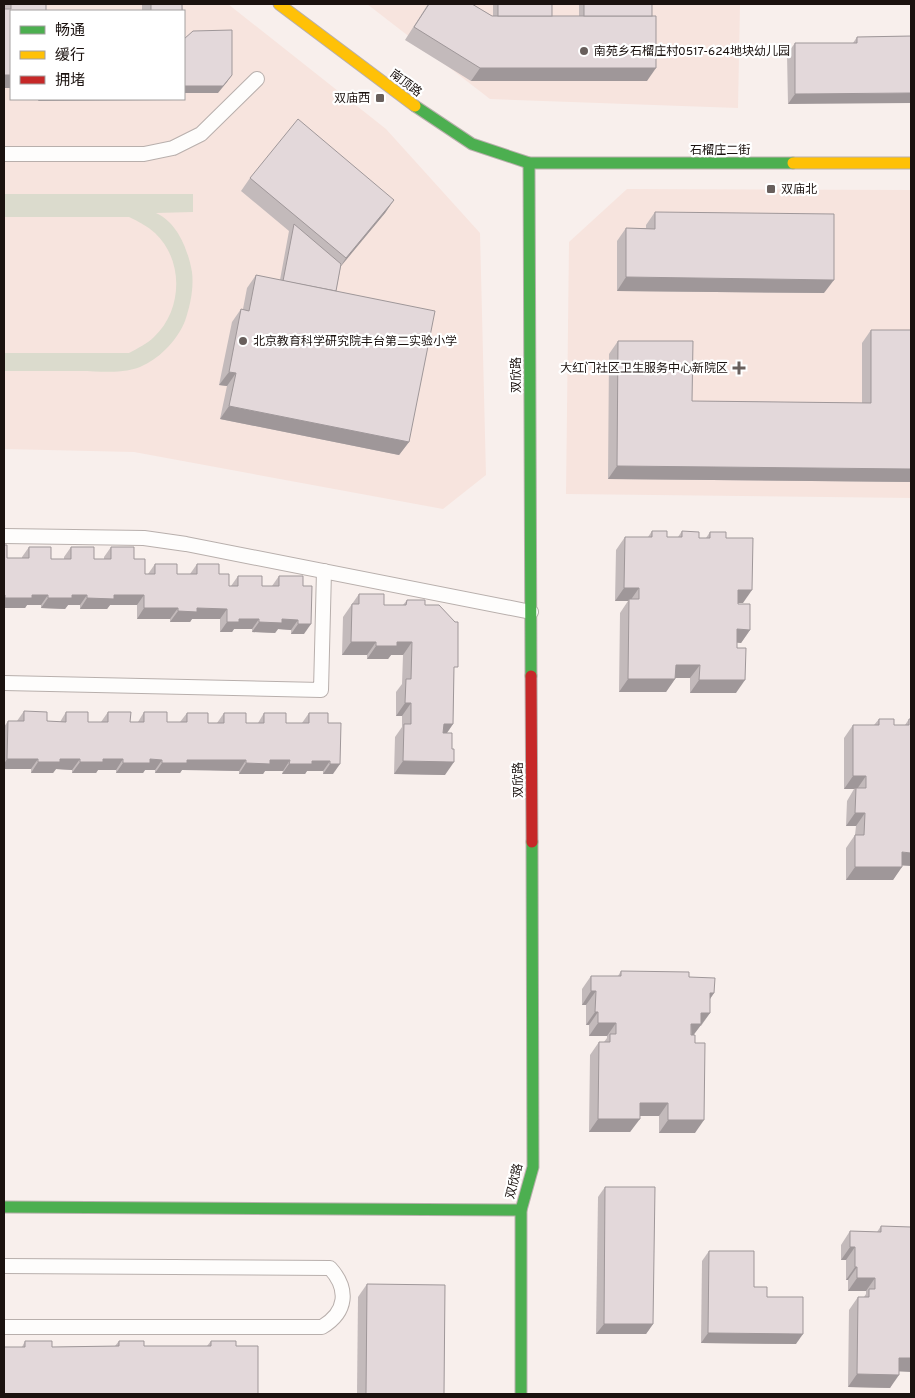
<svg xmlns="http://www.w3.org/2000/svg" width="915" height="1398" font-family="Overpass,'Noto Sans SC',sans-serif">
<rect width="100%" height="100%" fill="#f8efec"/>
<g fill="#f7e4de" fill-rule="evenodd">
<path d="M4,4H228L386,129L480,233L486,475L443,509L134,452L4,449ZM11,11H184V99H11Z"/>
<path d="M367,4H740L738,108L490,99Z"/>
<path d="M627,189L911,190V498L566,494L569,242Z"/>
</g>
<path fill="#dbdbcd" d="M4,194H193V212L156,213C178,223 188,250 192,272C194,289 190,306 185,321C178,339 161,357 144,365C125,375 101,371 80,371C55,371 29,371 4,371V353H129C138,348 147,344 154,337C183,310 184,260 155,233C147,226 138,221 129,217H4Z"/>
<g fill="none" stroke-linecap="round" stroke-linejoin="round">
<defs>
<g id="lane">
<path d="M4,154H144L173,148L201,134L257,79"/>
<path d="M4,536L144,538L186,544L531,612"/>
<path d="M4,683L321,690L324,571"/>
<path d="M4,1266L330,1268C349,1289 347,1312 322,1327H4"/>
</g>
<g id="fast">
<path d="M415,106L472,144L529,163H793"/>
<path d="M529,163L531,676"/>
<path d="M4,1207L521,1210"/>
<path d="M521,1394V1210L533,1167L532,842"/>
</g>
<g id="slow">
<path d="M279,4L415,106"/>
<path d="M793,163H911"/>
</g>
<path id="jam" d="M531,676L532,842"/>
</defs>
<use href="#lane" stroke="#b8afac" stroke-width="16"/>
<use href="#fast" stroke="#b8afac" stroke-width="13"/>
<use href="#slow" stroke="#b8afac" stroke-width="13"/>
<use href="#jam" stroke="#b8afac" stroke-width="13"/>
<use href="#lane" stroke="#fefdfc" stroke-width="14"/>
<use href="#fast" stroke="#4caf50" stroke-width="11"/>
<use href="#slow" stroke="#ffc107" stroke-width="11"/>
<use href="#jam" stroke="#c62828" stroke-width="11"/>
</g>
<g fill="#c3babb">
<path d="M4,4H46L11,11V88H4Z"/>
<path d="M142,4H182L183,11H142Z"/>
<path d="M428,4H472L492,16H493V4H552V16H579V4H652L647,81H471L405,40Z"/>
<path d="M911,36L788,104L787,54L795,43H853L857,37Z"/>
<path d="M250,178L394,200L385,213L341,265L336,291L409,442L399,455L220,419L227,386L219,385L232,322L241,309H243L247,288L256,275L280,280L289,231L241,191Z"/>
<path d="M655,212L824,293L617,291V241L626,228H646V225Z"/>
<path d="M871,330H911V482L608,479L609,354L618,341L692,401L862,403V343Z"/>
<path d="M652,531L667,537H678L682,531L699,538H706L710,532L726,538L743,603H738L750,630L741,643L737,642L736,693H690V678H675V679L666,692H619L620,613L628,601H615L616,550L625,537H648Z"/>
<path d="M4,545L7,558H22V557L29,547L51,559H64V557L71,547L94,559H104V557L111,547L134,559L145,574H148L155,564L177,574H190L197,564L219,574L229,586H231L238,576L262,586H272L279,576L304,634H291V630L278,629L275,633L252,632V629H234L232,632H220V619H192L190,622H170V619H137V605H110L107,609H80V605H68L65,609L41,608V605H27L25,608H4Z"/>
<path d="M359,594L384,605H403L407,600L425,605L454,672L453,724L447,733L445,775L394,774L395,737L402,727V716H396V692L402,684L403,655H391L388,659H367V655H342L343,617Z"/>
<path d="M24,711L47,721L60,722L66,712L88,722H101L108,712L130,722H138L144,712L167,722H180L187,713L208,723H217L224,713L246,723H258L264,713L286,723H302L309,713L328,723L333,774H323V771H307L305,774H282L283,771H265L263,774H239V771L210,770H182L180,773H155V770H145L143,773H116V770H98L96,773H72V770L56,769L53,773H31V769H4V727L8,721H17Z"/>
<path d="M879,719L894,725H905L909,719L902,866L893,880H846V848L855,835L856,826H846L847,801L854,789H844V738L853,725H874Z"/>
<path d="M621,971L689,977L714,993L710,999V1013L701,1026H700L693,1035L695,1133H659V1116H640L630,1132H589L590,1055L599,1042H604L607,1038V1036H589V1025H586V1005H582V989L591,976H618Z"/>
<path d="M605,1187L653,1324L646,1334H596L598,1197Z"/>
<path d="M881,1226L899,1371L890,1388L848,1387L849,1310L858,1297H864L866,1294V1291H848V1280H846V1260H841V1245L850,1231L877,1232Z"/>
<path d="M709,1251L767,1297L796,1344L701,1343L702,1261Z"/>
<path d="M367,1284L444,1394H357L358,1297Z"/>
<path d="M25,1341L52,1347L115,1346L119,1341L144,1346H207L211,1341H236L4,1394L22,1347Z"/>
</g>
<g fill="#9f9799">
<path d="M480,68H656L647,81H471Z"/>
<rect x="4" y="75" width="7" height="13"/>
<path d="M232,75L227,82L218,93H184V86Z"/>
<path d="M911,93V103L788,104L795,94Z"/>
<path d="M39,99H175L174,100L38,101Z"/>
<path d="M394,200L385,213L337,271L346,258Z"/>
<path d="M626,277L834,280L824,293L617,291Z"/>
<path d="M229,372L236,373L227,386L219,385Z"/>
<path d="M229,406L409,442L399,455L220,419Z"/>
<path d="M617,466L911,469V482L608,479Z"/>
<path d="M624,588H639L630,601L629,599L628,601H615Z"/>
<path d="M738,590H752L743,603H728Z"/>
<path d="M32,595H48L41,605H27L25,608H4V600L5,598Z"/>
<path d="M72,595H87L80,605H68L65,609L41,608L48,598Z"/>
<path d="M114,595H144L137,605H110L107,609H80L87,598Z"/>
<path d="M144,608H178L170,619H137Z"/>
<path d="M197,608L227,609L220,619H192L190,622H170L178,611Z"/>
<path d="M239,619H259L252,629H234L232,632H220L227,622Z"/>
<path d="M282,619L298,620L291,630L278,629L275,633L252,632L259,622Z"/>
<path d="M298,624H311L304,634H291Z"/>
<path d="M737,629L750,630L741,643L728,642Z"/>
<path d="M351,642H376L367,655H342Z"/>
<path d="M397,642H412L403,655H391L388,659H367L376,646Z"/>
<path d="M676,665H700L690,678H667Z"/>
<path d="M628,679H675L666,692H619Z"/>
<path d="M699,680H745L736,693H690Z"/>
<path d="M405,703H411L402,716H396Z"/>
<path d="M444,724H453L444,737H435Z"/>
<path d="M7,759H38L31,769H4V764Z"/>
<path d="M60,759H80L72,770L56,769L53,773H31L38,762Z"/>
<path d="M103,759H123L116,770H98L96,773H72L80,762Z"/>
<path d="M150,759L162,760L155,770H145L143,773H116L123,763Z"/>
<path d="M187,760H246L239,771L182,770L180,773H155L162,763Z"/>
<path d="M270,760H290L283,771H265L263,774H239L246,763Z"/>
<path d="M312,761H330L323,771H307L305,774H282L289,764Z"/>
<path d="M403,761L454,762L445,775L394,774Z"/>
<path d="M330,764H340L333,774H323Z"/>
<path d="M853,776H866L857,789L856,788L854,789H844Z"/>
<path d="M855,813H865L856,826H846Z"/>
<path d="M902,852L911,853V866L893,865Z"/>
<path d="M855,867H902L893,880H846Z"/>
<path d="M591,991H596L586,1005H582Z"/>
<path d="M710,993H714L705,1006Z"/>
<path d="M595,1012H598L589,1025H586Z"/>
<path d="M701,1013H710L692,1037L691,1024Z"/>
<path d="M598,1023H616L607,1036H589Z"/>
<path d="M640,1103H668L659,1116H630Z"/>
<path d="M598,1119H640L630,1132H589Z"/>
<path d="M668,1120H704L695,1133H659Z"/>
<path d="M850,1247H855L846,1260H841Z"/>
<path d="M855,1267H857L848,1280H846Z"/>
<path d="M857,1278H875L866,1291H848Z"/>
<path d="M604,1324H653L646,1334H596Z"/>
<path d="M708,1333L803,1334L796,1344L701,1343Z"/>
<path d="M899,1358H911V1372L890,1371Z"/>
<path d="M857,1374L899,1375L890,1388L848,1387Z"/>
</g>
<g fill="#e3d8da" stroke="#9f9799">
<path d="M11,4H46V11H11V75H4V9H11Z"/>
<rect x="151" y="4" width="31" height="7"/>
<path d="M429,4H472L492,16H656V68H480L414,27Z"/>
<rect x="498" y="4" width="54" height="12"/>
<rect x="584" y="4" width="68" height="12"/>
<path d="M232,30V75L223,86H184V39L193,31Z"/>
<path d="M911,36V93L795,94V43H857V37Z"/>
<path d="M298,119L394,200L346,258L250,178Z"/>
<path d="M655,212L834,214V280L626,277V228L655,229Z"/>
<path d="M294,224L341,264L336,291L283,281Z"/>
<path d="M256,275L435,311L409,442L229,406L236,373L229,372L241,309L249,311Z"/>
<path d="M871,330H911V469L617,466L618,341H693L692,401L871,403Z"/>
<path d="M652,531H667V537H682V531L699,532V538H710V532H726V538H753L752,590H738V604H750V630L737,629V648H746L745,680H699L700,665H676L675,679H628L629,599H639V588H624L625,537H652Z"/>
<path d="M4,545H7V558H29V547H51V559H71V547H94V559H111V547H134V559H145V574H155V564H177V574H197V564H219V574H229V586H238V576H262V586H279V576H303V586H312L311,624H298V620L282,619V623L259,622V619H239V622H227V609L197,608V612L178,611V608H144V595H114V599L87,598V595H72V598H48V595H32V598H5V595H4Z"/>
<path d="M359,594H384V605H406L407,600H425V605H439L455,622H458V667H454L453,724H444L443,733H452V749H454V762L403,761L404,724H411V703H405L406,679H411L412,642H397V646H376V642H351L352,604H359Z"/>
<path d="M24,711L47,712V721L66,722V712H88V722H108V712H131L130,722H144V712H167V722H187V713H208V723H224V713H246V723H264V713H286V723H309V713H328V723H341L340,764H330V761H312V764H289L290,760H270V764L246,763V760H187V763H162V760L150,759V763H123V759H103V762H80V759H60V762H38V759H7L8,721H24Z"/>
<path d="M879,719H894V725H909V719H911V853L902,852V867H855V835H864L865,813H855L856,788H866V776H853V725H879Z"/>
<path d="M621,971L689,972V977L715,978L714,993H710V1013H701V1024H691V1035H695V1043H705L704,1120H668V1103H640V1119H598L599,1042H610V1034H616V1023H598V1012H595L596,991H591V976H621Z"/>
<path d="M605,1187H655L653,1324H604Z"/>
<path d="M881,1226L911,1227V1358H899V1375L857,1374L858,1297H869V1289H875V1278H857V1267H855V1247H850V1231L881,1232Z"/>
<path d="M709,1251H754V1287H767V1297H803V1334L708,1333Z"/>
<path d="M367,1284L445,1285L444,1394H366Z"/>
<path d="M25,1341H52V1347L119,1346V1341H144V1346H211V1341H236V1346H258V1394H4V1347H25Z"/>
</g>
<g fill="#685f5c" stroke="#fff" stroke-width="2">
<circle cx="584" cy="51" r="5"/>
<rect x="375" y="93" width="10" height="10" rx="2.5"/>
<rect x="766" y="184" width="10" height="10" rx="2.5"/>
<circle cx="243" cy="341" r="5"/>
<path d="M736.5 360.5h5v5h5v5h-5v5h-5v-5h-5v-5h5z"/>
</g>
<g text-anchor="middle" stroke-width="4.5" stroke-linejoin="round" paint-order="stroke">
<g font-size="12" fill="#1b120f" stroke="#fff" text-anchor="start">
<text x="594" y="55">南苑乡石榴庄村0517-624地块幼儿园</text>
<text x="370" y="102" text-anchor="end">双庙西</text>
<text x="781" y="193">双庙北</text>
<text x="253" y="345">北京教育科学研究院丰台第二实验小学</text>
<text x="728" y="372" text-anchor="end">大红门社区卫生服务中心新院区</text>
</g>
<g font-size="12" fill="#1b120f" stroke="#fff">
<text transform="translate(406 83) rotate(37)" y="4">南顶路</text>
<text x="720" y="154">石榴庄二街</text>
<text transform="translate(516 375) rotate(-90)" y="4">双欣路</text>
<text transform="translate(518 780) rotate(-90)" y="4">双欣路</text>
<text transform="translate(514 1181) rotate(-76)" y="4">双欣路</text>
</g>
</g>
<rect width="915" height="1398" fill="none" stroke="#1b120f" stroke-width="10"/>
<rect x="10" y="10" width="175" height="90" fill="#ffffff" stroke="#a4a09f"/>
<rect x="20" y="26" width="25" height="8" fill="#4caf50" stroke="#a4a09f"/>
<text x="55" y="35" font-size="15" fill="#1b120f">畅通</text>
<rect x="20" y="51" width="25" height="8" fill="#ffc107" stroke="#a4a09f"/>
<text x="55" y="60" font-size="15" fill="#1b120f">缓行</text>
<rect x="20" y="76" width="25" height="8" fill="#c62828" stroke="#a4a09f"/>
<text x="55" y="85" font-size="15" fill="#1b120f">拥堵</text>
</svg>
